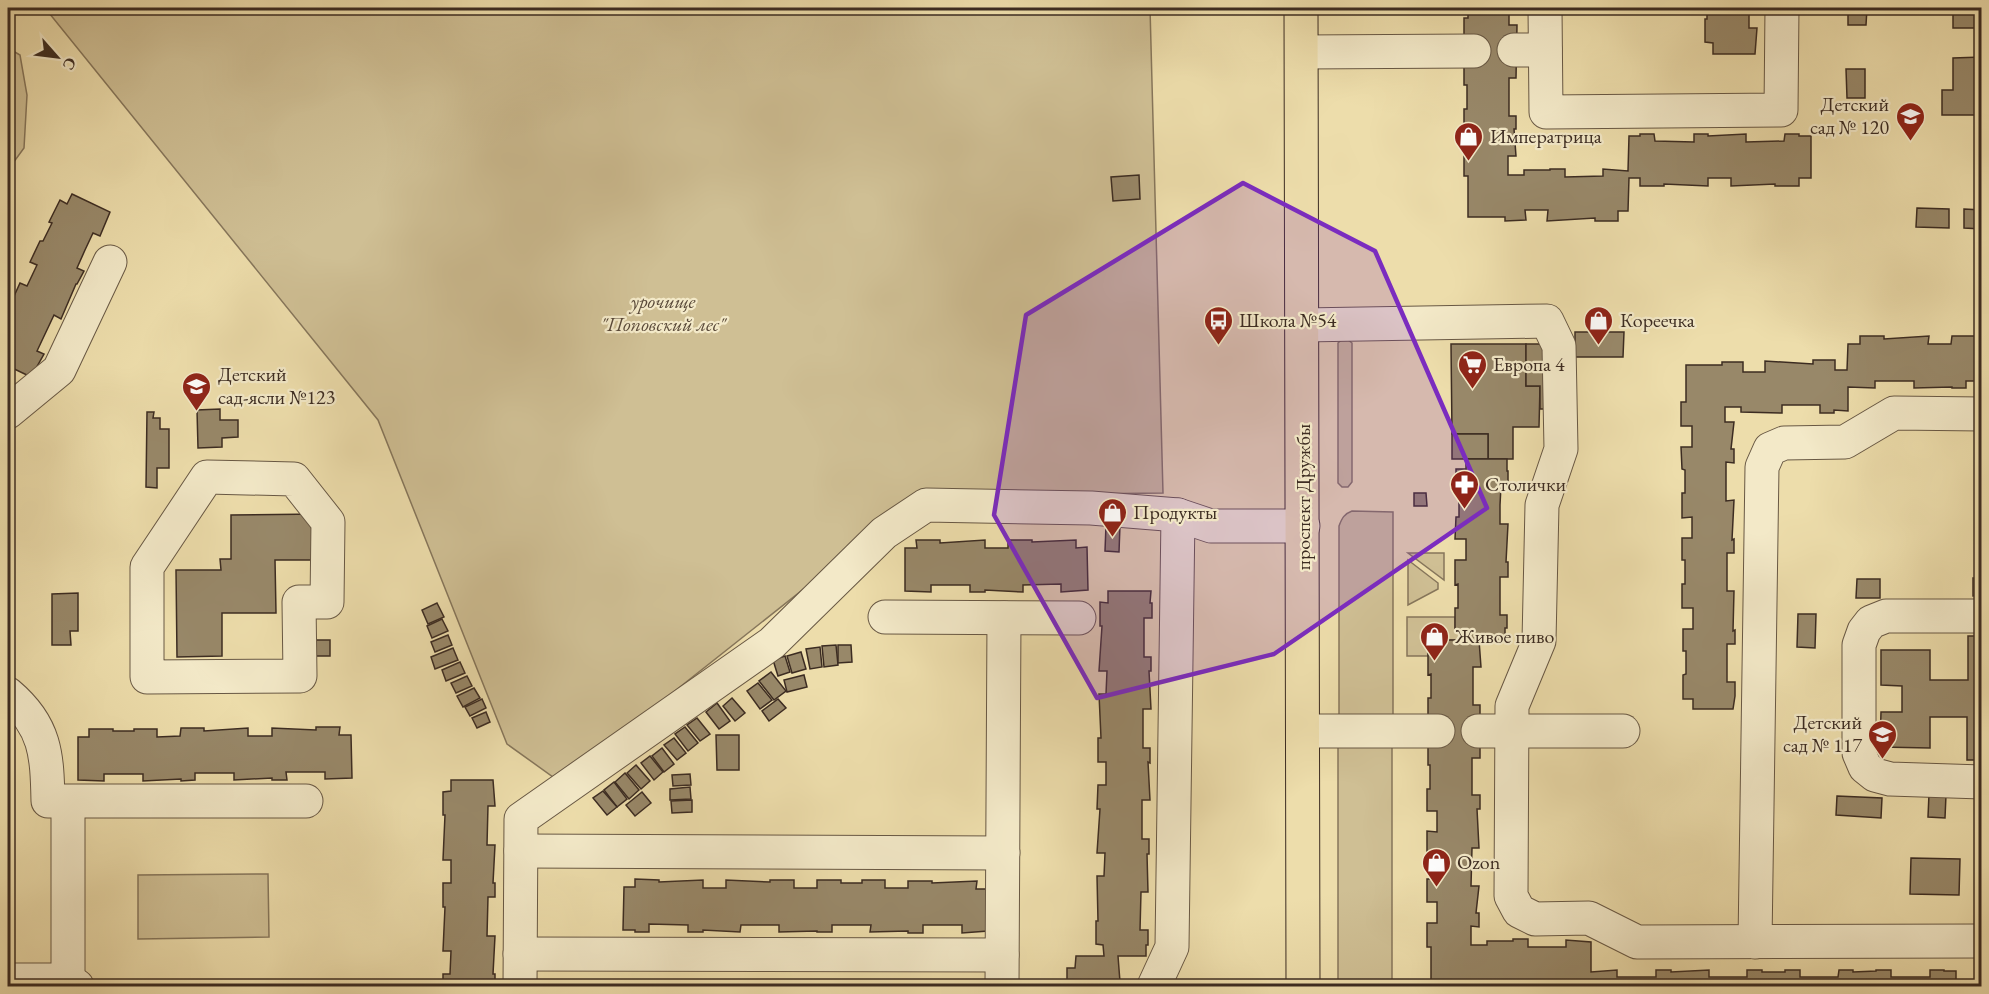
<svg xmlns="http://www.w3.org/2000/svg" width="1989" height="994" font-family="'EB Garamond',serif">
<rect width="100%" height="100%" fill="#edddab"/>
<filter id="stains"><feTurbulence type="fractalNoise" baseFrequency=".00333" numOctaves="4"/><feColorMatrix values="0 0 0 0 .2 0 0 0 0 .09 0 0 0 0 .02 0 0 0 .5 -.17"/></filter>
<radialGradient id="worn" r=".72"><stop offset=".6" stop-color="#630" stop-opacity="0"/><stop offset="1" stop-color="#630" stop-opacity=".3"/></radialGradient>
<g fill="#cfbf94" stroke="#86765b" stroke-width="1.5">
<path d="M45,8H1150L1163,493L921,496L560,782L507,744L378,420Z"/>
<path d="M8,48L20,55L27,95L24,148L8,170Z"/>
<path d="M1342,339H1347L1352,343V482L1348,487H1342L1338,483V343Z"/>
<path d="M1352,511L1393,512V724H1339V526C1342,518 1344,514 1352,511Z"/>
<path d="M1408,553H1444V580Z"/>
<path d="M1408,560L1438,583V589L1408,605Z"/>
<path d="M1407,617H1455V630H1465V640H1439L1438,650H1428V656H1407Z"/>
<rect x="1338" y="740" width="54" height="246"/>
<path d="M268,874L269,937L138,939V875Z"/>
</g>
<g fill="#988869" stroke="#3c2c22" stroke-width="1.5">
<path d="M1468,8H1509V25H1517L1516,78H1509V116H1516V129H1514L1516,156H1508V175H1524V170H1550V169H1565V177L1603,176V169L1628,171L1629,136H1640V134H1654L1655,141L1694,142V134H1708V136L1746,134V142L1784,141L1785,134H1799V136H1811V178H1799V186H1775V184L1731,186V178H1708V186L1664,184V186H1640V178H1629L1628,211H1618V221H1595V218L1547,221L1548,210H1525L1526,220L1505,221V217H1468V176H1464V153L1474,152V131H1464V109H1467V85H1464V18H1468Z"/>
<path d="M1707,8H1749V28H1757L1755,54H1713V43L1705,42V19H1707Z"/>
<path d="M1848,8H1867L1866,25H1848Z"/>
<rect x="1953" y="8" width="29" height="20"/>
<path d="M1982,57V115H1942V90H1953V58Z"/>
<path d="M1846,69H1865V98H1847Z"/>
<path d="M1139,175L1140,199L1113,201L1111,177Z"/>
<path d="M72,194L110,212L100,236L93,233L85,250L77,268L84,271L77,284H76L61,319L54,315L37,351L44,354L31,377L8,366V315L12,305H10L20,283L27,286L37,265L30,262L40,241H43L52,223L49,222L60,200L67,204Z"/>
<path d="M1917,208L1949,209V228L1916,227Z"/>
<path d="M1964,209L1982,210V229L1964,228Z"/>
<path d="M1575,332H1624L1623,357H1575Z"/>
<path d="M1860,336H1884V339L1929,336L1928,344H1951L1952,336H1975V338H1982V381H1966V388H1952V387L1914,388V381H1875V388L1848,387V411L1834,410V413H1820V405H1782V413L1741,412V407H1725V422H1734L1731,449H1734V463L1726,462V501L1734,500L1732,540L1734,539V553H1727V591H1734L1733,631L1735,630V644H1727V682H1735V696L1733,709H1693V699H1683V675L1686,674V651H1683V629H1693V608H1682V584H1685V560H1682V538H1692V517L1682,518V493H1685V470L1682,469L1681,447H1692V426H1681V402H1686V365H1722V362H1743V372H1765V361L1813,364V360H1835V370H1847L1848,344H1860Z"/>
<path d="M1451,344H1526V386H1540L1539,427H1513V459H1488V434H1452Z"/>
<path d="M1526,344H1546V409H1540V386H1526Z"/>
<path d="M220,409V420H238V437L222,438V447L198,448L197,410Z"/>
<path d="M147,412H154L153,418H160V429H169V468H157V488L146,487Z"/>
<rect x="1452" y="434" width="36" height="25"/>
<path d="M1466,459H1507V471H1508V486H1501L1500,505V524H1508L1506,562H1508V577H1500V615H1507V628H1505V640H1479L1481,667H1473V705H1480V758H1472V795H1480V809H1477L1479,848H1472L1471,886H1479L1476,913H1479V927L1471,926V945H1487V941H1513V939H1528V947H1566V940L1591,942V972L1617,970V977H1656V970H1671V972L1709,970V977H1747V970H1762V972H1785V970H1800V977H1838L1839,970H1853V972L1876,971V970H1891V977H1930V970H1944V971H1956V986H1591V982H1581V986H1510V981H1488V986H1431V947H1427V923H1437V902H1427V879H1430V856H1427V831L1437,832V811H1427V789H1430V765H1428V698H1431V674L1428,675V650H1438L1439,640H1465V630H1455V608H1458V584L1455,585V560H1466V539H1455L1456,517H1459V494H1456V469H1466Z"/>
<path d="M1414,493H1426L1427,506H1414Z"/>
<path d="M319,514V560H275L276,613H222V656L177,657L176,570H221L220,559H231V515Z"/>
<path d="M1106,525H1120L1119,552L1105,551Z"/>
<path d="M916,540H940V543L985,540V548H1008V540H1032V542L1076,540V548L1087,547L1088,590L1061,592V584L1023,585V592L985,590V592H970V585H931V592L905,591V548H917Z"/>
<path d="M1973,578H1982V595L1973,596Z"/>
<path d="M1857,579H1880V598H1856Z"/>
<path d="M1108,591H1151L1150,603H1152V618H1144V657H1151V671H1149L1151,709H1143V748H1150V763L1148,762L1150,800H1142V839H1149V854H1147L1148,892H1141L1140,930H1148V945H1146V956H1118L1120,982H1112V986H1067V968H1075L1076,956H1104L1103,945L1096,944V921H1098L1097,876H1104L1105,853H1097L1100,809H1097L1098,785H1106V762H1098V738H1101L1099,694H1106L1107,671H1099L1102,626H1100V602L1108,603Z"/>
<path d="M78,593V631H70L71,645H52V594Z"/>
<path d="M437,603L444,617L428,624L422,610Z"/>
<path d="M1798,614H1816L1815,648L1797,647Z"/>
<path d="M442,619L448,631L432,638L427,626Z"/>
<path d="M448,635L452,645L435,652L431,642Z"/>
<path d="M1968,636H1982V760H1967V717H1930V748L1880,747L1881,712H1902V686L1881,685V650H1930V680H1968Z"/>
<rect x="311" y="640" width="19" height="16"/>
<path d="M836,645L838,665L824,667L822,646Z"/>
<path d="M838,645H851L852,662L838,663Z"/>
<path d="M820,647L822,667L810,669L806,649Z"/>
<path d="M453,648L458,660L435,669L431,657Z"/>
<path d="M801,652L806,669L792,673L787,656Z"/>
<path d="M785,656L790,672L778,676L773,660Z"/>
<path d="M460,662L465,673L446,681L442,670Z"/>
<path d="M771,672L786,691L774,700L759,681Z"/>
<path d="M804,675L807,687L787,692L784,680Z"/>
<path d="M467,676L472,686L456,693L451,683Z"/>
<path d="M758,683L772,700L760,709L747,691Z"/>
<path d="M474,688L480,698L463,707L457,696Z"/>
<path d="M732,698L745,713L735,721L723,706Z"/>
<path d="M482,699L486,708L470,716L465,707Z"/>
<path d="M778,699L786,708L769,721L762,711Z"/>
<path d="M717,703L730,721L719,729L706,712Z"/>
<path d="M486,712L490,722L477,728L472,718Z"/>
<path d="M697,718L710,734L700,741L687,725Z"/>
<path d="M316,727H340L339,735H351L352,778L325,779V772H286L287,780H272V778L234,780V773H195V780L181,781V779L143,781V774H104V781L78,780V737H89V729H113V731H134V729H157V737L180,736L181,728H204V731L248,728V736H272V728L316,730Z"/>
<path d="M685,727L698,743L688,751L675,734Z"/>
<path d="M716,735H739V770H717Z"/>
<path d="M674,738L686,753L677,760L664,745Z"/>
<path d="M662,748L674,764L664,772L652,756Z"/>
<path d="M650,756L663,772L654,780L641,763Z"/>
<path d="M636,765L650,781L641,789L627,773Z"/>
<path d="M625,773L639,790L629,799L615,782Z"/>
<path d="M690,774L691,785L673,786L672,775Z"/>
<path d="M451,780H493L495,806H488L487,845H495L493,883H495V897H488L487,936H495L493,974H495V986H443V974H450L451,951H443L445,907H443V883H451V860H443L445,815H443V792L451,791Z"/>
<path d="M614,782L627,799L617,807L604,790Z"/>
<path d="M690,787L691,799L670,800V789Z"/>
<path d="M603,791L617,807L607,815L593,798Z"/>
<path d="M642,792L651,803L635,816L626,805Z"/>
<path d="M1929,794L1946,795L1945,818L1928,817Z"/>
<path d="M1837,796L1882,798L1881,818L1836,815Z"/>
<path d="M692,800V812L672,813L671,801Z"/>
<path d="M1911,858L1960,859L1959,895L1910,894Z"/>
<path d="M635,879L659,880V882L703,880V888H726V880L770,882V880H794V888H817V880H841V883H862V880H885V888H908V881H932V883L977,881L976,889H988V931L962,933V925H923V933H908V931L870,932L871,925H832V932H817V931L779,932V925H741L740,932L703,930V932H688V925L649,924V932H635V930H623L624,887H635Z"/>
</g>
<g fill="none" stroke-linecap="round" stroke-linejoin="round">
<defs>
<g id="minor">
<path d="M1545,8L1546,112L1781,110L1782,8"/>
<path d="M1514,50H1545"/>
<path d="M1302,52L1474,51"/>
<path d="M1303,325L1547,321L1559,346L1561,449L1542,505L1539,641L1512,706L1511,896L1519,911L1535,919L1589,918L1637,942L1982,941"/>
<path d="M8,412L59,370L110,262"/>
<path d="M207,477L294,479L328,522L327,602H299L300,676L147,677V567Z"/>
<path d="M1982,616H1886L1871,622L1864,631L1859,645V753L1865,767L1875,775L1890,779L1982,782"/>
<path d="M885,617L1079,618"/>
<path d="M8,694C46,726 47,755 48,801H306"/>
<path d="M1303,731H1438"/>
<path d="M1478,731H1623"/>
<path d="M68,802V980"/>
<path d="M521,851L1003,853"/>
<path d="M1755,942L1762,467L1770,449L1784,443L1845,442L1894,413L1982,414"/>
<path d="M520,954L1002,955"/>
<path d="M8,980H68L77,986"/>
<path d="M520,986L521,819L772,643L884,533L926,505L1091,508L1178,515L1211,526H1303"/>
<path d="M1002,986L1004,618"/>
<path d="M1154,986L1172,947L1178,515"/>
</g>
<path id="major" d="M1301,8L1303,986"/>
</defs>
<use href="#minor" stroke="#685844" stroke-width="35"/>
<use href="#major" stroke="#3c2c22" stroke-width="35"/>
<use href="#minor" stroke="#f3e9c8" stroke-width="33"/>
<use href="#major" stroke="#edddab" stroke-width="33"/>
</g>
<path fill="#7b2cbf" fill-opacity="0.2" stroke="#7b2cbf" stroke-width="4.5" stroke-linejoin="round" d="M1243,183L1375,251L1487,508L1274,654L1097,698L994,515L1026,315Z"/>
<defs>
<symbol id="school-pin" viewBox="-11 -11 22 30"><path d="M0 17L-7.5 6A9.5 9.5 0 1 1 7.5 6Z" fill="#8f2418" stroke="#f3e9c8"/><path d="M0-5L7-2L0 1L-7-2ZM-4 1L0 2.5L4 1V4Q0 6-4 4Z" fill="#fff"/></symbol>
<symbol id="shop-pin" viewBox="-11 -11 22 30"><path d="M0 17L-7.5 6A9.5 9.5 0 1 1 7.5 6Z" fill="#8f2418" stroke="#f3e9c8"/><path d="M-5-2.5h2.3a2.7 3.5 0 0 1 5.4 0H5L5.5 6h-11ZM-1.5-2.5h3a1.5 2.3 0 0 0-3 0Z" fill="#fff"/></symbol>
<symbol id="bus-pin" viewBox="-11 -11 22 30"><path d="M0 17L-7.5 6A9.5 9.5 0 1 1 7.5 6Z" fill="#8f2418" stroke="#f3e9c8"/><path d="M-5-6H5V4H4V6H2V4H-2V6H-4V4H-5ZM-3.5-4V0h7V-4ZM-3.5 1.2v1.5H-2V1.2ZM2 1.2v1.5H3.5V1.2Z" fill="#fff"/></symbol>
<symbol id="supermarket-pin" viewBox="-11 -11 22 30"><path d="M0 17L-7.5 6A9.5 9.5 0 1 1 7.5 6Z" fill="#8f2418" stroke="#f3e9c8"/><path d="M-6-5.5h2.5l.6 2H6L4.5 2H-2.5L-4.4-4H-6ZM-1.5 3.2a1.3 1.3 0 1 0 .1 0ZM3 3.2a1.3 1.3 0 1 0 .1 0Z" fill="#fff"/></symbol>
<symbol id="pharmacy-pin" viewBox="-11 -11 22 30"><path d="M0 17L-7.5 6A9.5 9.5 0 1 1 7.5 6Z" fill="#8f2418" stroke="#f3e9c8"/><path d="M-2-6h4v4h4v4h-4v4h-4v-4h-4v-4h4Z" fill="#fff"/></symbol>
</defs>
<g fill-rule="evenodd">
<use href="#school-pin" x="1894" y="100" width="33" height="45"/>
<use href="#shop-pin" x="1452" y="120" width="33" height="45"/>
<use href="#bus-pin" x="1202" y="304" width="33" height="45"/>
<use href="#shop-pin" x="1582" y="304" width="33" height="45"/>
<use href="#supermarket-pin" x="1456" y="348" width="33" height="45"/>
<use href="#school-pin" x="180" y="370" width="33" height="45"/>
<use href="#pharmacy-pin" x="1448" y="468" width="33" height="45"/>
<use href="#shop-pin" x="1096" y="496" width="33" height="45"/>
<use href="#shop-pin" x="1418" y="620" width="33" height="45"/>
<use href="#school-pin" x="1866" y="718" width="33" height="45"/>
<use href="#shop-pin" x="1420" y="846" width="33" height="45"/>
</g>
<g text-anchor="middle" stroke-width="4.5" stroke-linejoin="round" paint-order="stroke">
<g font-size="20" fill="#3c2c22" stroke="#f3e9c8" text-anchor="start">
<text x="1889" y="111" text-anchor="end">Детский<tspan x="1889" dy="23">сад № 120</tspan></text>
<text x="1490" y="143">Императрица</text>
<text x="1239" y="327">Школа №54</text>
<text x="1620" y="327">Кореечка</text>
<text x="1493" y="371">Европа 4</text>
<text x="218" y="381">Детский<tspan x="218" dy="23">сад-ясли №123</tspan></text>
<text x="1485" y="491">Столички</text>
<text x="1133" y="519">Продукты</text>
<text x="1455" y="643">Живое пиво</text>
<text x="1862" y="729" text-anchor="end">Детский<tspan x="1862" dy="23">сад № 117</tspan></text>
<text x="1457" y="869">Ozon</text>
</g>
<g font-size="20" font-style="italic" fill="#594939" stroke="#f3e9c8">
<text x="663" y="308">урочище<tspan x="663" dy="23">"Поповский лес"</tspan></text>
</g>
<g font-size="20" fill="#3c2c22" stroke="#f3e9c8">
<text transform="translate(1303 497) rotate(-90)" y="7">проспект Дружбы</text>
</g>
</g>
<rect width="1989" height="994" fill="none" stroke="#edddab" stroke-width="30"/>
<rect x="9" y="9" width="1971" height="976" fill="none" stroke="#3c2c22" stroke-width="3"/>
<rect x="15" y="15" width="1959" height="964" fill="none" stroke="#3c2c22" stroke-width="1.5"/>
<g transform="translate(57 57) rotate(118)" stroke="#f3e9c8" stroke-width="4.5" paint-order="stroke">
<path d="M0-4.5L10 22L0 15L-10 22Z" fill="#3c2c22"/>
<text y="-9" font-size="16" font-weight="bold" text-anchor="middle" fill="#3c2c22">С</text>
</g>
<rect width="100%" height="100%" filter="url(#stains)"/>
<rect width="100%" height="100%" fill="url(#worn)"/>
</svg>
